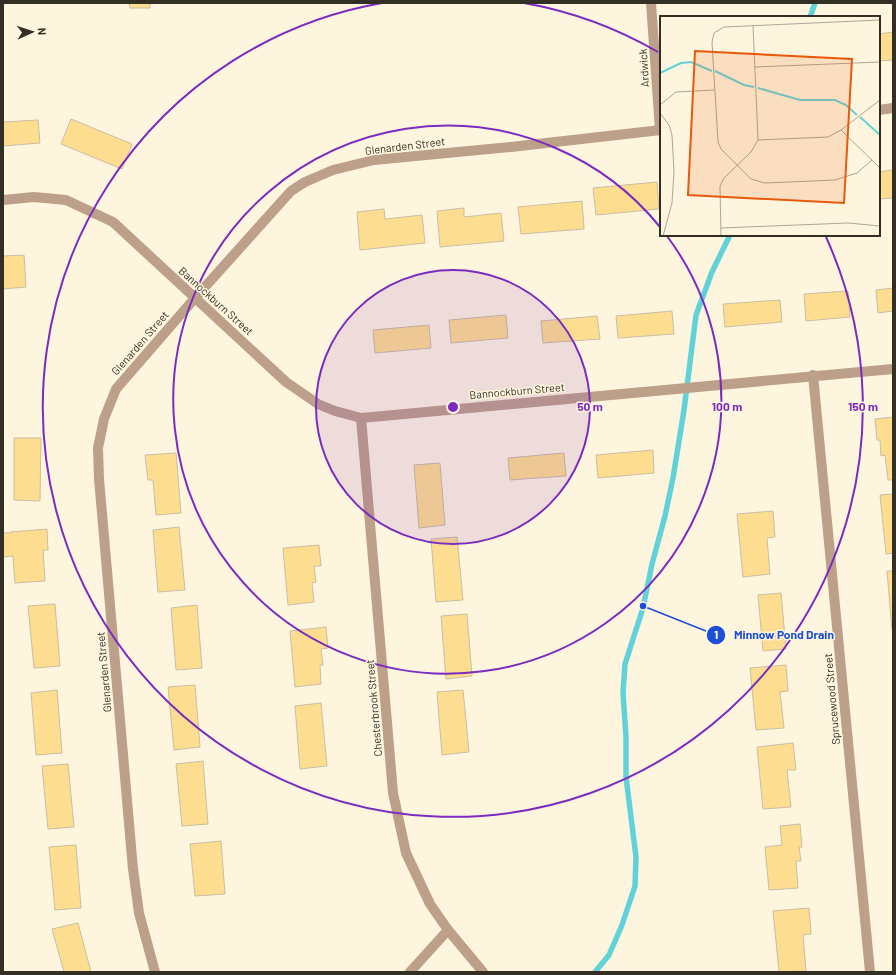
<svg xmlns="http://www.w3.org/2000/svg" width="896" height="975" font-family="Barlow,sans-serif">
<rect width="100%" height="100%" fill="#fef5df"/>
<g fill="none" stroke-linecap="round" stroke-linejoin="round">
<g stroke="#61d3d8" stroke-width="5.5">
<path d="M810,17L815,3"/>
<path d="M595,972L609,955L622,925L635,886L636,857L626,777V737L623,693L625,664L643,608L652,564L665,516L673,478L684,410L696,315L712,272L730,235"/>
</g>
</g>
<g fill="#fddd8f" stroke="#cabfa4">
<path d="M129,3H150V8H130Z"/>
<path d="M893,32V60L879,61V34Z"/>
<path d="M71,119L132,144L122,169L61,144Z"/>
<path d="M38,120L40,143L3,146V122Z"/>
<path d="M893,170V198L879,199V172Z"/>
<path d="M657,182L659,209L596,215L593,188Z"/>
<path d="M582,201L584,229L521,234L518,207Z"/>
<path d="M464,208V217L501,213L504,241L440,247L437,211Z"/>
<path d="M384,209L385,219L422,215L425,243L360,250L357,212Z"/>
<path d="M24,255L26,287L3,289V256Z"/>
<path d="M893,288V311L878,313L876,290Z"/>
<path d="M848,291L850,317L806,321L804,294Z"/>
<path d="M780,300L782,322L725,327L723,304Z"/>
<path d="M672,311L674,334L618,338L616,316Z"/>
<path d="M506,315L508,338L451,343L449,320Z"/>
<path d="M597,316L600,339L543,343L541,321Z"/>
<path d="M429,325L431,348L375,353L373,330Z"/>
<path d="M893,417V480H888L885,455L881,456L880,440H877L875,419Z"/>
<path d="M14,438H41L40,501L14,500Z"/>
<path d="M653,450L654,473L598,478L596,455Z"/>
<path d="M176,453L181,513L156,515L153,480H148L145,455Z"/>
<path d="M564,453L566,476L510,480L508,458Z"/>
<path d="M440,463L445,525L419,528L414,465Z"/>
<path d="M893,494V553L886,554L880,495Z"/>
<path d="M773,511L775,537L767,538L770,574L743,577L737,514Z"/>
<path d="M179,527L185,590L158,592L153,530Z"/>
<path d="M47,529L48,550H43L45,581L15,583L13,556L3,557V533H10V532Z"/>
<path d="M457,537L463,600L436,602L431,539Z"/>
<path d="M319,545L321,566H314L316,582L312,583L314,602L288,605L283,548Z"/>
<path d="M887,571H893V630H892Z"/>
<path d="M781,593L786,649L763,651L758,595Z"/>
<path d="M55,604L60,666L34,668L28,606Z"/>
<path d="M197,605L202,668L176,670L171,608Z"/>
<path d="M467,614L472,676L446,679L441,616Z"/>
<path d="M326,627L328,648L321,649L323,665H320L321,684L295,687L290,631Z"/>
<path d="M786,665L788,691L780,692L784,728L756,730L750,668Z"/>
<path d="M195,685L200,747L174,750L168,687Z"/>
<path d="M57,690L62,753L36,755L31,693Z"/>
<path d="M463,690L469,752L442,755L437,692Z"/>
<path d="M321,703L327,766L300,769L295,706Z"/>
<path d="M793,743L796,770H787L791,807L763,809L757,747Z"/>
<path d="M203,761L208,824L182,826L176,764Z"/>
<path d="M68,764L74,827L48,829L42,766Z"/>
<path d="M800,824L802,847H799L801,861H796L798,888L769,890L765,847L782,845L780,826Z"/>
<path d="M221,841L225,894L195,896L190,844Z"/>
<path d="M76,845L81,908L55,910L49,847Z"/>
<path d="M809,908L811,934L803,935L806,971L779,972L773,911Z"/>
<path d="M78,923L91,972H64L52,929Z"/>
</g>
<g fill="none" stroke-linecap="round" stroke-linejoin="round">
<g stroke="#bda08a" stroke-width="10">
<path d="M651,3L660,130"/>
<path d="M879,110L893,108"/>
<path d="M3,200L34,197L66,200L113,222L286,382L318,404L335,411L361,418L893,369"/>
<path d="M813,375L870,972"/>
<path d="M361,418L393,793L406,853L430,904L448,930L483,972"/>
<path d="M155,972L139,913L133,869L99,479L98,448L104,419L116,389L195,298L291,191L305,182L333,170L374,160L511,147L661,130"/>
<path d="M410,972L448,930"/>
</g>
</g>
<circle cx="453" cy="407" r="137" fill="#7b2cbf" fill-opacity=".12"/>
<g fill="none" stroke="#7b2cbf" stroke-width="2">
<circle cx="453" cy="407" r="137"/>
<path d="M667 236A274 274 0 1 1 660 227"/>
<path d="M524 3A410 410 0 0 1 658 52M826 237A410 410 0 1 1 382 3"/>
</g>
<g text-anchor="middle" stroke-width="3" stroke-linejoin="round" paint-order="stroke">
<g font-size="11" fill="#332f24" stroke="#fef5df">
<text transform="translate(644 68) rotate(-94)" y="4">Ardwick</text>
<text transform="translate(405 146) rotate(-7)" y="4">Glenarden Street</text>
<text transform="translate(216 301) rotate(42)" y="4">Bannockburn Street</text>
<text transform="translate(140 343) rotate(-49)" y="4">Glenarden Street</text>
<text transform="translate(517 391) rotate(-5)" y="4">Bannockburn Street</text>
<text transform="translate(104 672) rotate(-95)" y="4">Glenarden Street</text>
<text transform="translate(832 699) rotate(-95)" y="4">Sprucewood Street</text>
<text transform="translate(374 708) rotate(-95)" y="4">Chesterbrook Street</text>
</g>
</g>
<g transform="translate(660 16)">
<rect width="220" height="220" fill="#fef5df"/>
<path fill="none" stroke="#61d3d8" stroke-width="2" d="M55,55L84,69L94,71M0,57L21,47L31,46L52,55M98,72L140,84H175L186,89L197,99M200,101L220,119"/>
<path fill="none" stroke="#ada694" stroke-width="1" d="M95,51L220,46M0,89L16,76L54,74M0,97L9,109L12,119L14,156L12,187L3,220M181,114L220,152M98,124L168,121L181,114L220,84M212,144L197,157L175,164L105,167L91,163L61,133L58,126L52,26L54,17L64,11L220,4M61,212L188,207L220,210M61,220L60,170L64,162L91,136L98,124L93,9"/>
<path fill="#e8590c" fill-opacity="0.15" stroke="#e8590c" stroke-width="2" d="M35,35L192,43L184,187L28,179Z"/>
<rect width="220" height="220" fill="none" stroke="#332f24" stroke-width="2"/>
</g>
<circle cx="453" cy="407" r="6" fill="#7b2cbf" stroke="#fef5df" stroke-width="2"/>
<g font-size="12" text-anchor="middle" font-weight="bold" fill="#7b2cbf" stroke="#fef5df" stroke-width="3" stroke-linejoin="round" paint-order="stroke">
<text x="590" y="411">50 m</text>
<text x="727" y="411">100 m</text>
<text x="863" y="411">150 m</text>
</g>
<path fill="none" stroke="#1d4ed8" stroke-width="1.5" d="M643 606L716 635"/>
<g fill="#1d4ed8" stroke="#fef5df" stroke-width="1.5">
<circle cx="643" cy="606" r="4"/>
<circle cx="716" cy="635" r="10"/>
</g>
<g font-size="12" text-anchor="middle" font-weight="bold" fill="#fff">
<text x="716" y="639">1</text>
</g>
<g font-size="12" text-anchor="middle" font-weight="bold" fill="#1d4ed8" stroke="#fef5df" stroke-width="3" stroke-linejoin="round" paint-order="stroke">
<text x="784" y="639">Minnow Pond Drain</text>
</g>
<rect width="896" height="975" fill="none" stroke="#332f24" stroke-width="8"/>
<g transform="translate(32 32) rotate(87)" stroke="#fef5df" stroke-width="3" paint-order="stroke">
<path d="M0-3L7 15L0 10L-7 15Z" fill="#332f24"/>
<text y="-6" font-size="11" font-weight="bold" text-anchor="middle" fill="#332f24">N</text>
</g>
</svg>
